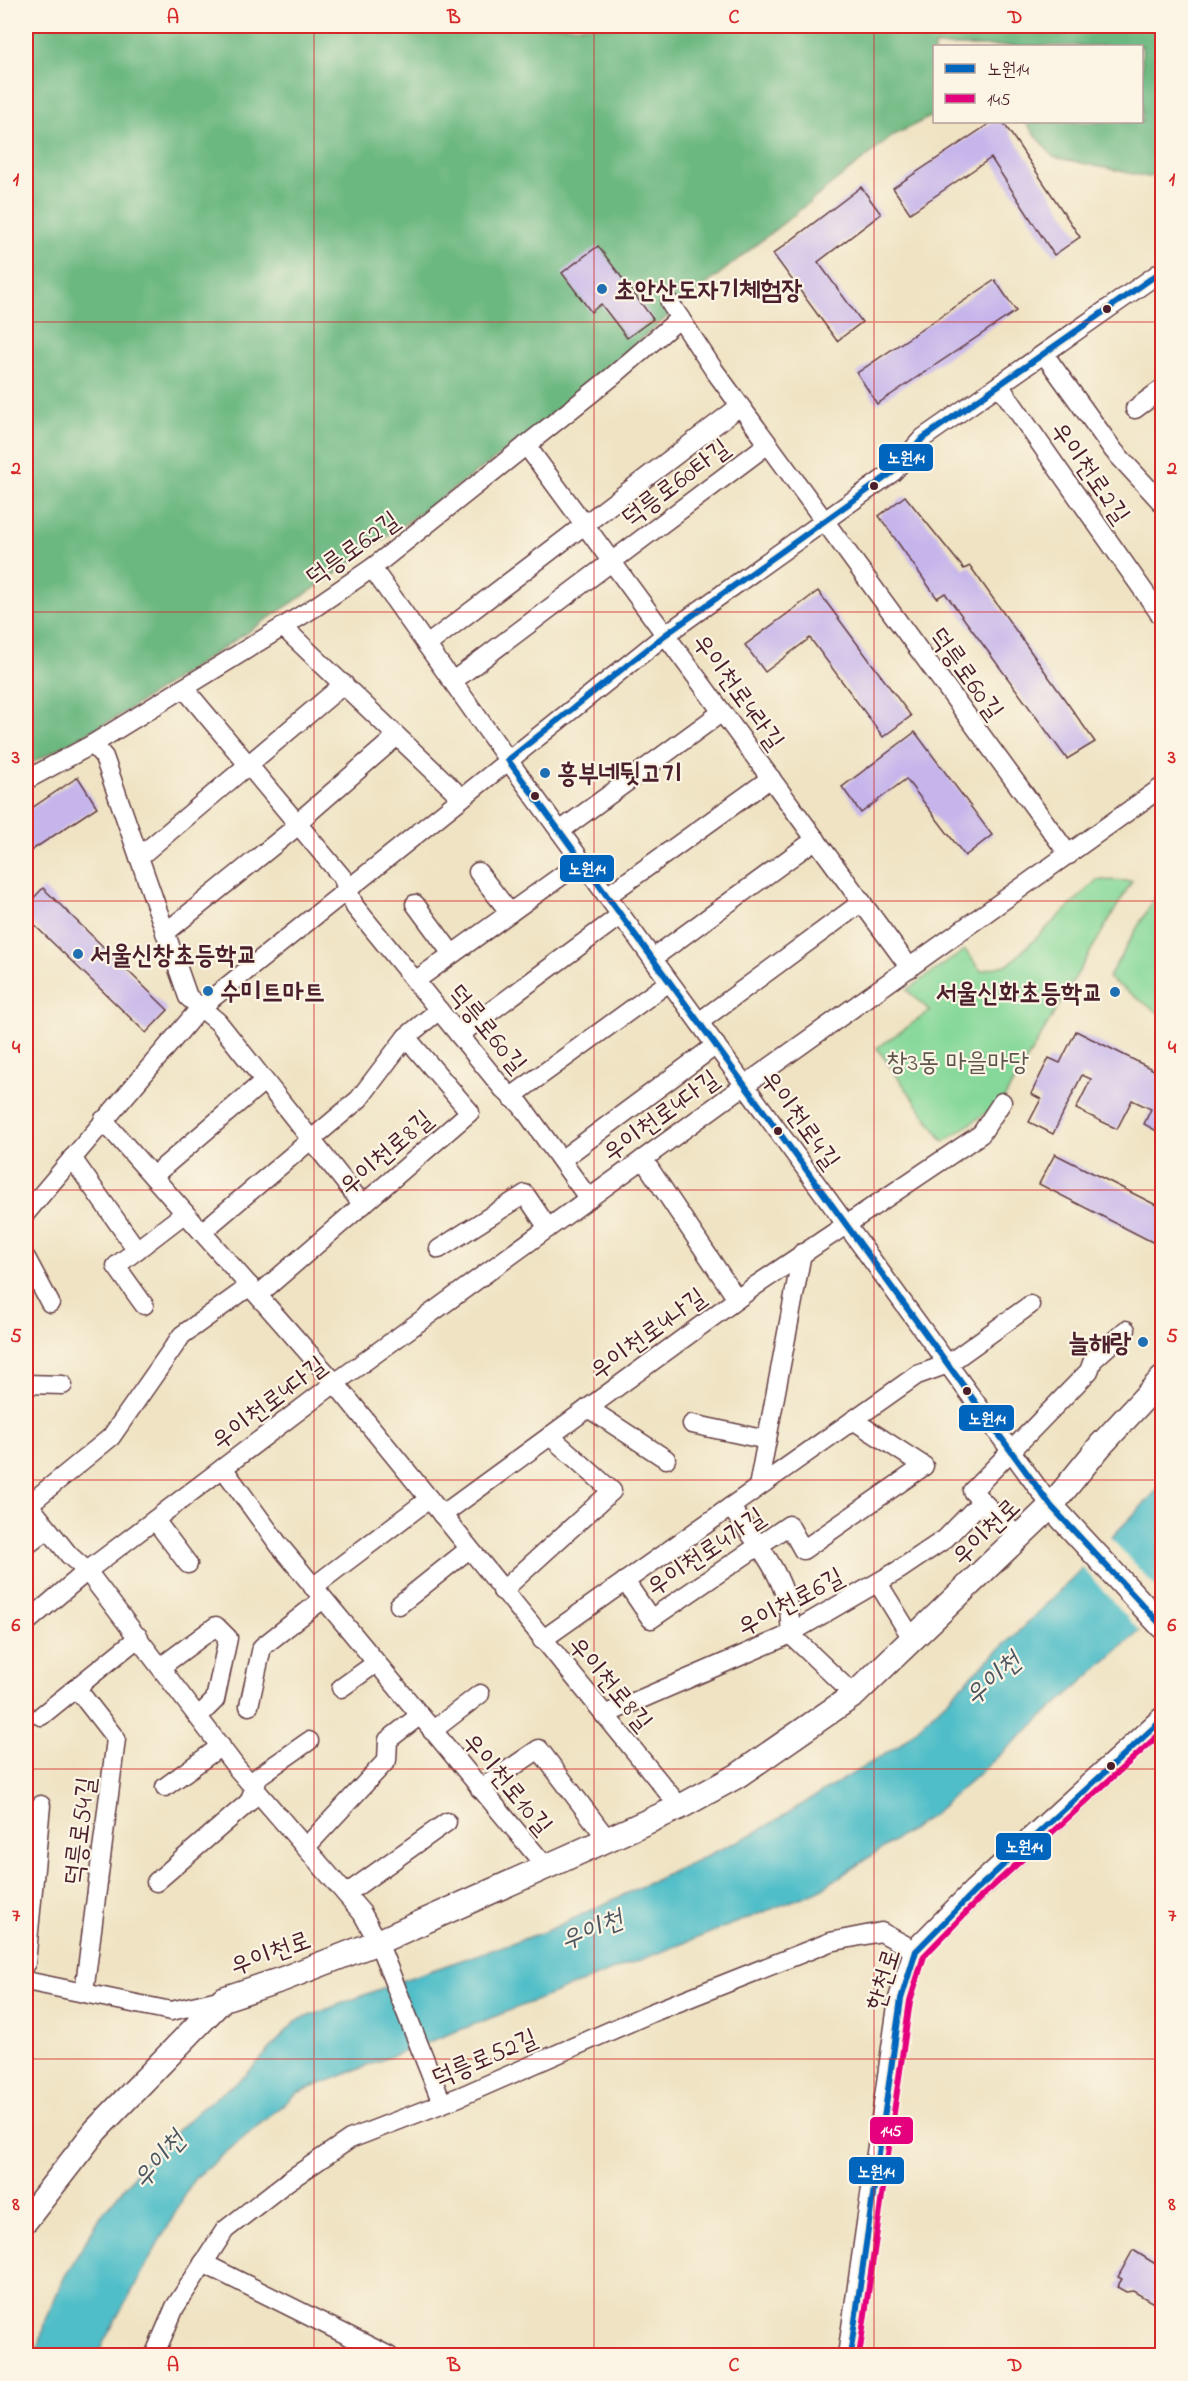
<svg xmlns="http://www.w3.org/2000/svg" width="1188" height="2381" font-family="'Indie Flower','Poor Story',sans-serif">
<rect width="100%" height="100%" fill="#fcf5e5"/>
<filter id="ink" filterUnits="userSpaceOnUse"><feTurbulence type="fractalNoise" baseFrequency=".0167" numOctaves="2"/><feDisplacementMap in="SourceGraphic" scale="12" xChannelSelector="R" yChannelSelector="G"/><feConvolveMatrix kernelMatrix="1 2 1 2 8 2 1 2 1" color-interpolation-filters="sRGB"/></filter>
<filter id="wash" filterUnits="userSpaceOnUse"><feTurbulence type="fractalNoise" baseFrequency=".008" numOctaves="4" result="noise"/><feDisplacementMap in="SourceGraphic" scale="24" xChannelSelector="R" yChannelSelector="G"/><feGaussianBlur stdDeviation="1.35" result="paint"/><feColorMatrix in="noise" values="0 0 0 0 0 0 0 0 0 0 0 0 0 0 0 0 0 1.4 0 .05"/><feComposite in="paint" operator="in"/></filter>
<g filter="url(#wash)">
<rect width="100%" height="100%" fill="#efe3c3"/>
<g fill="#85d899" stroke="#687c62" stroke-width="1.5">
<path d="M1097,880L1132,881L1002,1102L944,1142L877,1048L930,1011L907,990L965,950L981,971L1009,964Z"/>
<path d="M1162,885V1015L1108,978Z"/>
</g>
<path fill="#6cb881" stroke="#5b6c56" stroke-width="1.5" d="M26,26H1162V174L1148,177L1053,157L1025,122H1142V46H934V115L894,135L693,295L520,441L318,586L117,717L26,766Z"/>
<path fill="#50bec8" stroke="#4d6e7a" stroke-width="1.5" d="M1162,1485V1611L930,1817L818,1891L297,2093L194,2179L102,2345L99,2355L37,2356L45,2320L65,2276L102,2214L152,2154L198,2111L246,2075L296,2021L409,1978L547,1931L755,1833L900,1745L1053,1598Z"/>
<path fill="#efe3c3" d="M1108,1535L1162,1594V1616L1143,1635L1080,1565Z"/>
<g id="blocks">
<g fill="#c6b5eb">
<path d="M992,122H1003L1080,237L1054,255L991,158L910,213L893,188Z"/>
<path d="M861,187L881,214L818,262L862,322L837,341L773,254Z"/>
<path d="M598,246L653,319L627,338L601,304L591,312L562,273Z"/>
<path d="M995,280L1016,311L877,404L857,373Z"/>
<path d="M905,496L964,569L970,566L1095,742L1067,759L945,593L937,598L879,516Z"/>
<path d="M818,591L911,716L883,737L810,638L765,672L745,645Z"/>
<path d="M915,732L992,835L965,856L906,779L861,813L842,787Z"/>
<path d="M78,777L97,807L26,854V812Z"/>
<path d="M43,888L168,1010L146,1033L26,917V906Z"/>
<path d="M1076,1031L1162,1074V1134L1144,1124L1151,1109L1132,1100L1117,1129L1076,1109L1091,1079L1082,1075L1053,1134L1029,1122L1041,1099L1031,1094L1049,1058L1060,1063Z"/>
<path d="M1055,1154L1162,1208V1247L1039,1184Z"/>
<path d="M1133,2250L1162,2268V2308L1133,2291L1126,2292L1117,2287L1122,2279L1118,2277Z"/>
</g>
</g>
</g>
<g filter="url(#ink)">
<use href="#blocks" fill-opacity="0" stroke="#633c42" stroke-width="1.5"/>
<g fill="none" stroke-linecap="round" stroke-linejoin="round">
<defs>
<g id="street">
<path d="M670,303L714,370L1069,855"/>
<path d="M1044,354L1114,451L1162,503"/>
<path d="M999,385L1162,617"/>
<path d="M1135,409L1162,389"/>
<path d="M526,445L910,968"/>
<path d="M372,568L508,760L1051,1506"/>
<path d="M283,627L462,798"/>
<path d="M427,645L740,406"/>
<path d="M453,681L768,444"/>
<path d="M184,688L342,877L355,907L504,1090L521,1105L589,1199"/>
<path d="M93,744L104,757L188,997L218,1022L363,1205"/>
<path d="M26,780L93,744L315,607L372,568L613,376L680,318"/>
<path d="M560,831L722,712"/>
<path d="M139,857L344,684"/>
<path d="M478,872L510,913"/>
<path d="M607,896L771,778"/>
<path d="M415,904L452,954"/>
<path d="M165,933L291,831L297,823L397,736"/>
<path d="M653,958L816,839"/>
<path d="M415,981L582,861"/>
<path d="M699,1022L862,902"/>
<path d="M459,1035L621,915"/>
<path d="M511,1097L669,982"/>
<path d="M103,1120L335,1383L680,1807"/>
<path d="M72,1158L137,1250"/>
<path d="M643,1159L737,1299"/>
<path d="M561,1160L716,1045"/>
<path d="M153,1176L264,1081"/>
<path d="M26,1213L200,1008L665,635L893,472L923,438L1162,271"/>
<path d="M202,1232L359,1099L406,1037L439,1010"/>
<path d="M439,1249L525,1194L548,1228"/>
<path d="M26,1258L50,1303"/>
<path d="M258,1295L470,1112L406,1037"/>
<path d="M144,1305L116,1266L185,1213"/>
<path d="M26,1384L63,1385"/>
<path d="M588,1408L666,1459"/>
<path d="M692,1424L767,1440"/>
<path d="M223,1468L279,1545L546,1867"/>
<path d="M758,1487L802,1253"/>
<path d="M26,1501L69,1555L87,1571L236,1767L362,1913L378,1942L442,2103"/>
<path d="M28,1505L111,1437L182,1335L250,1286"/>
<path d="M730,1507C758,1543 794,1586 790,1634L854,1695"/>
<path d="M442,1515L755,1286L981,1134L1002,1102"/>
<path d="M155,1520L188,1564"/>
<path d="M1019,1538L972,1491L1089,1371L1093,1360L1126,1330"/>
<path d="M26,1546L48,1529"/>
<path d="M625,1581L651,1619L789,1525L803,1550L924,1466L853,1420"/>
<path d="M878,1583L913,1640"/>
<path d="M313,1587L429,1499"/>
<path d="M502,1591L612,1491L550,1436"/>
<path d="M399,1605L469,1549"/>
<path d="M26,1623L87,1571L335,1383L745,1085L1162,787"/>
<path d="M542,1640L917,1375L948,1364L1030,1305"/>
<path d="M162,1666L216,1626L228,1638L215,1700L199,1716"/>
<path d="M341,1688L376,1663"/>
<path d="M77,1689L116,1739L84,1993"/>
<path d="M249,1706L262,1647L323,1599"/>
<path d="M604,1715L782,1638L899,1570L945,1539L982,1501"/>
<path d="M41,1716L139,1637"/>
<path d="M432,1731L480,1694"/>
<path d="M165,1787L221,1746"/>
<path d="M480,1789L539,1749L608,1840"/>
<path d="M306,1847L387,1760L388,1740L419,1716"/>
<path d="M156,1882L249,1802L259,1776L309,1741"/>
<path d="M346,1894L447,1822"/>
<path d="M26,1963L41,1805"/>
<path d="M26,1981L171,2011L223,1999"/>
<path d="M203,2263L389,2356"/>
<path d="M154,2356L175,2307L225,2230L288,2181L350,2139L459,2097L651,2013L830,1942L881,1932L916,1951"/>
</g>
<g id="secondary">
<path d="M1051,1506L1162,1626"/>
<path d="M26,2220L96,2130L223,1999L283,1979L378,1942L680,1807L737,1776L854,1695L1051,1506L1100,1446L1162,1379"/>
<path d="M850,2356L901,1999L916,1951L975,1891L1162,1720"/>
</g>
</defs>
<use href="#street" stroke="#633c42" stroke-width="21"/>
<use href="#secondary" stroke="#633c42" stroke-width="27"/>
<use href="#street" stroke="#fff" stroke-width="18"/>
<use href="#secondary" stroke="#fff" stroke-width="24"/>
<defs>
<g id="bus-1">
<path d="M1162,271L923,438L893,472L665,635L508,760L1051,1506L1162,1626"/>
<path d="M850,2356L901,1999L916,1951L975,1891L1162,1720"/>
</g>
<path id="bus-2" d="M859,2356L910,2001L924,1956L981,1897L1162,1732"/>
</defs>
<use href="#bus-1" stroke="#fcf5e5" stroke-width="10"/>
<use href="#bus-2" stroke="#fcf5e5" stroke-width="10"/>
<use href="#bus-1" stroke="#0065bd" stroke-width="6"/>
<use href="#bus-2" stroke="#e5007d" stroke-width="6"/>
</g>
</g>
<path fill="none" stroke="#d62828" stroke-width="1.5" stroke-opacity="0.55" d="M314,26V2356M594,26V2356M874,26V2356M26,322H1162M26,612H1162M26,901H1162M26,1190H1162M26,1480H1162M26,1769H1162M26,2059H1162"/>
<g fill="#1f6fb2" stroke="#fcf5e5" stroke-width="2">
<circle cx="602" cy="289" r="6"/>
<circle cx="545" cy="773" r="6"/>
<circle cx="78" cy="954" r="6"/>
<circle cx="208" cy="991" r="6"/>
<circle cx="1115" cy="992" r="6"/>
<circle cx="1143" cy="1342" r="6"/>
</g>
<g fill="#4a1f2b" stroke="#fcf5e5" stroke-width="2">
<circle cx="1107" cy="309" r="5"/>
<circle cx="874" cy="486" r="5"/>
<circle cx="535" cy="796" r="5"/>
<circle cx="778" cy="1131" r="5"/>
<circle cx="967" cy="1391" r="5"/>
<circle cx="1111" cy="1766" r="5"/>
</g>
<g text-anchor="middle" stroke-width="4.5" stroke-linejoin="round" paint-order="stroke">
<g font-size="26" font-weight="bold" fill="#4a1f2b" stroke="#fcf5e5" text-anchor="start">
<text x="614" y="298">초안산도자기체험장</text>
<text x="557" y="782">흥부네뒷고기</text>
<text x="90" y="963">서울신창초등학교</text>
<text x="220" y="1000">수미트마트</text>
<text x="1103" y="1001" text-anchor="end">서울신화초등학교</text>
<text x="1131" y="1351" text-anchor="end">늘해랑</text>
</g>
<g font-size="26" fill="#4a1f2b" stroke="#fcf5e5">
<text transform="translate(1091 472) rotate(55)" y="9">우이천로2길</text>
<text transform="translate(675 482) rotate(-37)" y="9">덕릉로60타길</text>
<text transform="translate(352 548) rotate(-36)" y="9">덕릉로62길</text>
<text transform="translate(967 673) rotate(54)" y="9">덕릉로60길</text>
<text transform="translate(739 691) rotate(54)" y="9">우이천로4라길</text>
<text transform="translate(488 1028) rotate(50)" y="9">덕릉로60길</text>
<text transform="translate(660 1115) rotate(-36)" y="9">우이천로4다길</text>
<text transform="translate(801 1119) rotate(54)" y="9">우이천로4길</text>
<text transform="translate(385 1152) rotate(-41)" y="9">우이천로8길</text>
<text transform="translate(647 1333) rotate(-36)" y="9">우이천로4나길</text>
<text transform="translate(268 1402) rotate(-37)" y="9">우이천로4다길</text>
<text transform="translate(985 1531) rotate(-44)" y="9">우이천로</text>
<text transform="translate(705 1551) rotate(-34)" y="9">우이천로4가길</text>
<text transform="translate(790 1601) rotate(-28)" y="9">우이천로6길</text>
<text transform="translate(611 1683) rotate(50)" y="9">우이천로8길</text>
<text transform="translate(508 1783) rotate(50)" y="9">우이천로10길</text>
<text transform="translate(79 1831) rotate(-83)" y="9">덕릉로54길</text>
<text transform="translate(270 1952) rotate(-20)" y="9">우이천로</text>
<text transform="translate(882 1979) rotate(-73)" y="9">한천로</text>
<text transform="translate(484 2057) rotate(-23)" y="9">덕릉로52길</text>
</g>
<g font-size="26" fill="#5c564c" stroke="#fcf5e5">
<text x="958" y="1070">창3동 마을마당</text>
</g>
<g font-size="27" font-style="italic" fill="#4c5762" stroke="#fcf5e5">
<text transform="translate(992 1678) rotate(-41)" y="9">우이천</text>
<text transform="translate(591 1929) rotate(-22)" y="9">우이천</text>
<text transform="translate(158 2159) rotate(-49)" y="9">우이천</text>
</g>
</g>
<g stroke="#fcf5e5" stroke-width="2">
<rect x="878" y="443" width="56" height="29" rx="6" fill="#0065bd"/>
<rect x="559" y="854" width="56" height="29" rx="6" fill="#0065bd"/>
<rect x="958" y="1404" width="57" height="28" rx="6" fill="#0065bd"/>
<rect x="995" y="1832" width="57" height="29" rx="6" fill="#0065bd"/>
<rect x="869" y="2116" width="45" height="29" rx="6" fill="#e5007d"/>
<rect x="848" y="2156" width="57" height="29" rx="6" fill="#0065bd"/>
</g>
<g font-size="16" text-anchor="middle" font-weight="bold" fill="#fff">
<text x="906" y="463">노원14</text>
<text x="587" y="874">노원14</text>
<text x="987" y="1424">노원14</text>
<text x="1024" y="1852">노원14</text>
<text x="891" y="2136">145</text>
<text x="876" y="2177">노원14</text>
</g>
<rect width="1188" height="2381" fill="none" stroke="#fcf5e5" stroke-width="66"/>
<rect x="933" y="45" width="210" height="78" fill="#fcf5e5" stroke="#b59f9b" stroke-width="1.5"/>
<rect x="945" y="64" width="30" height="9" fill="#0065bd" stroke="#b59f9b" stroke-width="1.5"/>
<text x="987" y="75" font-size="18" fill="#4a1f2b">노원14</text>
<rect x="945" y="94" width="30" height="9" fill="#e5007d" stroke="#b59f9b" stroke-width="1.5"/>
<text x="987" y="105" font-size="18" fill="#4a1f2b">145</text>
<rect x="33" y="33" width="1122" height="2315" fill="none" stroke="#d62828" stroke-width="2"/>
<g font-size="20" text-anchor="middle" font-weight="bold" fill="#d62828">
<text x="173" y="23">A</text>
<text x="454" y="23">B</text>
<text x="734" y="23">C</text>
<text x="1015" y="23">D</text>
<text x="16" y="185">1</text>
<text x="1172" y="185">1</text>
<text x="16" y="474">2</text>
<text x="1172" y="474">2</text>
<text x="16" y="763">3</text>
<text x="1172" y="763">3</text>
<text x="16" y="1053">4</text>
<text x="1172" y="1053">4</text>
<text x="16" y="1342">5</text>
<text x="1172" y="1342">5</text>
<text x="16" y="1631">6</text>
<text x="1172" y="1631">6</text>
<text x="16" y="1921">7</text>
<text x="1172" y="1921">7</text>
<text x="16" y="2210">8</text>
<text x="1172" y="2210">8</text>
<text x="173" y="2371">A</text>
<text x="454" y="2371">B</text>
<text x="734" y="2371">C</text>
<text x="1015" y="2371">D</text>
</g>
</svg>
